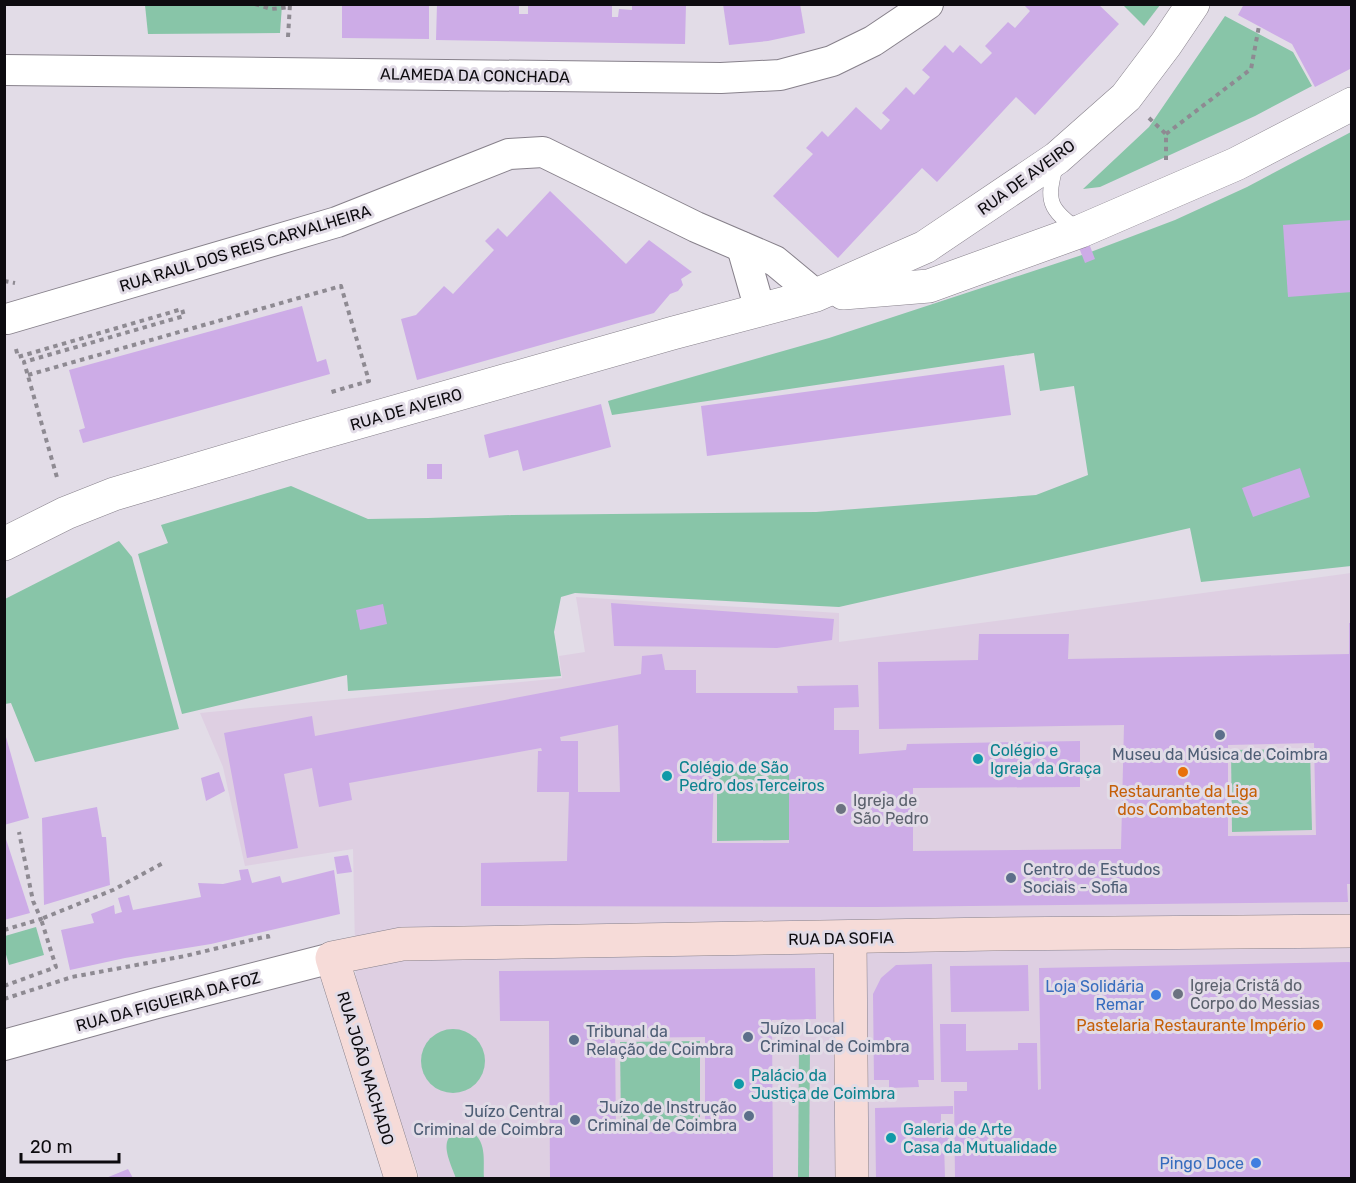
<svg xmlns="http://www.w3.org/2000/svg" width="1356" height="1183" font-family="Rubik,sans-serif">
<rect width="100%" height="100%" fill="#e2dce7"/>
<path fill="#decfe2" d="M1351,573V1178H420L356,995L353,849L245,866L223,767L200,713L562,678L559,656L585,652L576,597L839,613V642Z"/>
<g fill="#88c5a8">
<path d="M145,5H282L280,33L148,34Z"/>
<path d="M1123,5H1160L1144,26Z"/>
<path d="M1225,16L1293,52L1312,86L1255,116L1100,187L1083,189L1149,127Z"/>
<path d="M1351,132V566L1201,582L1190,528L839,607L575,593L561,597L554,632L561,676L348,691L347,675L182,714L138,554L168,543L161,525L291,486L368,519L428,518L512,515L816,512L1036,495L1088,475L1074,386L1040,391L1034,353L612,415L608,401L829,338L1088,253L1175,220L1247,187Z"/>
<path d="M119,541L132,557L179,729L35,762L11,703L5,704V599Z"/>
<path d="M1310,749L1312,830L1232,832L1231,750Z"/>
<path d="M717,767H789V840L717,841Z"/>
<path d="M36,927L44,955L9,965L5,951V936Z"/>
<circle cx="453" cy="1061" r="32"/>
<path d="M700,1041V1127H621L620,1042Z"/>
<path d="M799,1043H810L809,1178H798Z"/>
<path d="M468,1130C488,1139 483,1160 484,1178H456C449,1159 434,1132 468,1130Z"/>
</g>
<g fill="#cdace7" fill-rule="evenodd">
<path d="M342,4H429V39L342,38Z"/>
<path d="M437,4H519V14H528V4H612V17H618L619,9L632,10V4H686L685,44L436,40Z"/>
<path d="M723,4H800L805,33L768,41L729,45Z"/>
<path d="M1023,4H1098L1119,24L1035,115L1016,97L937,182L922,168L838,258L773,196L813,154L806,148L822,131L828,137L856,107L881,130L890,120L882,113L906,87L914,95L930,77L922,70L945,45L953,53L960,45L981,64L992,53L985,46L1008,22L1015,28L1030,11Z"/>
<path d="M1244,4H1352V68L1315,87L1292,44L1238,15Z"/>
<path d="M550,191L626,264L649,240L692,272L681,279L683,285L678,291L670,294L654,313L417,380L401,319L416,315L444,286L453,294L494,250L485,241L498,228L507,237Z"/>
<path d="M1352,220V292L1288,297L1283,225Z"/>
<path d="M1088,241L1095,259L1085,263L1078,245Z"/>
<path d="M302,306L317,362L326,359L330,374L83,443L79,430L85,428L69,370Z"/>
<path d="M1004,365L1011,415L707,456L701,406Z"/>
<path d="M601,404L611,447L523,471L518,450L489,458L484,435Z"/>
<rect x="427" y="464" width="15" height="15"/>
<path d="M1300,468L1310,497L1253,517L1242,488Z"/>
<path d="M611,603L834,619L832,640L777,648L614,646Z"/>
<path d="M383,604L387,624L360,630L356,610Z"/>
<path d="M1349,623H1352V884H1347L1348,902L875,907L481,906V863L567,861L569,792H537L538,751H542L541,748L349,783L352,800L319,807L312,768L284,774L298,848L247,858L224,733L312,716L315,736L641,674L642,656L662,654L665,670H696V693H798L797,686L858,685L859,707L834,708V730H859V754L906,750L907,744L1080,741V787L913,788V851L1121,849L1124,725L879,729L878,662L978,660L979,634H1069L1068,659L1349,654ZM618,725L620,792H578V741H561L560,737ZM1314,743L1316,835L1228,836V745ZM714,766H789V843H712Z"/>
<path d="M4,730L29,818L4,825Z"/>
<path d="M219,772L225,791L206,801L201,778Z"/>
<path d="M97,807L102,837H106L110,885L44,905L42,818Z"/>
<path d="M4,833L30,913L4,920Z"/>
<path d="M348,855L352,872L337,874L334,857Z"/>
<path d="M248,869L252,883L280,876L282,883L334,870L340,914L211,944L125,958L70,970L61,930L94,923L91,914L114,905L115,914L122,912L118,898L129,895L133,910L201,897L198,883L223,884L241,880L239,870Z"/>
<path d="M1349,962L1352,963V1178H955L954,1091H967V1082H941L940,1024H966V1051L1018,1050V1043H1037L1038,1090L1041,1089L1039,968Z"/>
<path d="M932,964L934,1080H918L919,1087L889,1088V1080H874L873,994L881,978L896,965Z"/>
<path d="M1028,965L1029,1011L951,1012L950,966Z"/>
<path d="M815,968L816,1019L772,1020L773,1178H550L549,1021H500L499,971ZM705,1037V1131L616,1133L615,1038Z"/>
<path d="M953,1106V1114H941V1124H949L950,1143H944L945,1178H876L875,1108Z"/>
<path d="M128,1169L133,1178H106Z"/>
</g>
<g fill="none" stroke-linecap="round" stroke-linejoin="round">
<defs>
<path id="service" d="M1056,164C1046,201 1048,209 1080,231"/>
<g id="minor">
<path d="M4,70L721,78L780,75L832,61L873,41L928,4"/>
<path d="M742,247L760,310"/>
<path d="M7,319L337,222L509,154L543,152L696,227L775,261L816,295"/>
<path d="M4,1045L153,1004L332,958"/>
</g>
<g id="tertiary">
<path d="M843,293L929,286L1081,231L1236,164L1352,104"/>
<path d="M4,544L66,513L114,494L303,438L673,333L816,295L925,247L1057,158L1126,97L1166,44L1193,4"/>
</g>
<g id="secondary">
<path d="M850,938L852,1178"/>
<path d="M401,1178L332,958L402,944L993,934L1352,931"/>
</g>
</defs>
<use href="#service" stroke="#87818b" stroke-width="16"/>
<use href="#minor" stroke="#87818b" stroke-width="32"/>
<use href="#tertiary" stroke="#87818b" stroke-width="34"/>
<use href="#secondary" stroke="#87818b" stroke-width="34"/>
<g stroke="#8e8a92" stroke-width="4" stroke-dasharray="4.5 4.5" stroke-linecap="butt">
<path d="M255,4L271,9L290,7"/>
<path d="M288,37L290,4"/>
<path d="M1149,118L1166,134V160"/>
<path d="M1166,134L1251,69L1259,26"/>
<path d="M4,281L15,283"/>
<path d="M16,349L18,357L182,309L184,316L24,362L58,481"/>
<path d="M28,375L341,286L369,381L328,393"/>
<path d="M4,930L41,919L33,901L19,832"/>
<path d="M4,986L56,967L41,919L113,890L165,862"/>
<path d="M4,999L72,977L185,956L268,936L269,942"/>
</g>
<use href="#service" stroke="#fff" stroke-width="15"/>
<use href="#minor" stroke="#fff" stroke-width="30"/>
<use href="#tertiary" stroke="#fff" stroke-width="33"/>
<use href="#secondary" stroke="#f6dbd8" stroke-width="33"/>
</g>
<g fill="#5c6f8a" stroke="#e2dce7" stroke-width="2">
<circle cx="1220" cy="735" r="6"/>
<circle cx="1011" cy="878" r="6"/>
<circle cx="748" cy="1037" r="6"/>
<circle cx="574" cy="1040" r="6"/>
<circle cx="749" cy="1116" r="6"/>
<circle cx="575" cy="1120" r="6"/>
</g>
<g fill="#0f9aa8" stroke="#e2dce7" stroke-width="2">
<circle cx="978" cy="759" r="6"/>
<circle cx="667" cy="776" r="6"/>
<circle cx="739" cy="1084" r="6"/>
<circle cx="891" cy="1138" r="6"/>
</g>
<g fill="#e8710a" stroke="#e2dce7" stroke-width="2">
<circle cx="1183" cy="772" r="6"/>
<circle cx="1318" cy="1025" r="6"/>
</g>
<g fill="#6b7280" stroke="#e2dce7" stroke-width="2">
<circle cx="841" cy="809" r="6"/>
<circle cx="1178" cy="994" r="6"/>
</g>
<g fill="#3f7fe0" stroke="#e2dce7" stroke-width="2">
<circle cx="1156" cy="995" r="6"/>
<circle cx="1256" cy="1163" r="6"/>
</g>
<g text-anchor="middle" stroke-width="6" stroke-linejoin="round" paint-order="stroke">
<g font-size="16" fill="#0d0b0f" stroke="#e2dce7">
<text transform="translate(475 75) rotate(1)" y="6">ALAMEDA DA CONCHADA</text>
<text transform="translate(1026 177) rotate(-36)" y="6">RUA DE AVEIRO</text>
<text transform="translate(245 248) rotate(-17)" y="6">RUA RAUL DOS REIS CARVALHEIRA</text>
<text transform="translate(406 409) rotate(-16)" y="6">RUA DE AVEIRO</text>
<text transform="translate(841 938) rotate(-1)" y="6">RUA DA SOFIA</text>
<text transform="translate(168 1001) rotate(-15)" y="6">RUA DA FIGUEIRA DA FOZ</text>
<text transform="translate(366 1068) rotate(73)" y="6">RUA JOÃO MACHADO</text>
</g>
<g font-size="16" fill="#0d838f" stroke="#e2dce7" text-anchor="start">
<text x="990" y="756">Colégio e<tspan x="990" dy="18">Igreja da Graça</tspan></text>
<text x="679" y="773">Colégio de São<tspan x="679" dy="18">Pedro dos Terceiros</tspan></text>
<text x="751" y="1081">Palácio da<tspan x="751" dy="18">Justiça de Coimbra</tspan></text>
<text x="903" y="1135">Galeria de Arte<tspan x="903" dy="18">Casa da Mutualidade</tspan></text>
</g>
<g font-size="16" fill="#4e5e75" stroke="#e2dce7" text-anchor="start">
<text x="1220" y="760" text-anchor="middle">Museu da Música de Coimbra</text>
<text x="1023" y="875">Centro de Estudos<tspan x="1023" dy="18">Sociais - Sofia</tspan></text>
<text x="760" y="1034">Juízo Local<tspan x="760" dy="18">Criminal de Coimbra</tspan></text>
<text x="586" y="1037">Tribunal da<tspan x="586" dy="18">Relação de Coimbra</tspan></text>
<text x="737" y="1113" text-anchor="end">Juízo de Instrução<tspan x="737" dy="18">Criminal de Coimbra</tspan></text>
<text x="563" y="1117" text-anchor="end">Juízo Central<tspan x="563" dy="18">Criminal de Coimbra</tspan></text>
</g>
<g font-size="16" fill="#c56008" stroke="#e2dce7">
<text x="1183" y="797">Restaurante da Liga<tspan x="1183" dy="18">dos Combatentes</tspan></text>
<text x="1306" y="1031" text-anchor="end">Pastelaria Restaurante Império</text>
</g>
<g font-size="16" fill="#5b616d" stroke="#e2dce7" text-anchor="start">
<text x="853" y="806">Igreja de<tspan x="853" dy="18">São Pedro</tspan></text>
<text x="1190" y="991">Igreja Cristã do<tspan x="1190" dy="18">Corpo do Messias</tspan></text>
</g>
<g font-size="16" fill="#366cbe" stroke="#e2dce7" text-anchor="end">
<text x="1144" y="992">Loja Solidária<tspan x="1144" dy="18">Remar</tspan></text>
<text x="1244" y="1169">Pingo Doce</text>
</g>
</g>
<rect width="1356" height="1183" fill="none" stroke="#0d0b0f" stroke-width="12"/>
<path d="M21 1153v9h98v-9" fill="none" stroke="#0d0b0f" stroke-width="3"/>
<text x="30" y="1153" font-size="18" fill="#0d0b0f" stroke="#e2dce7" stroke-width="4.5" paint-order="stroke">20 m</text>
</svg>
